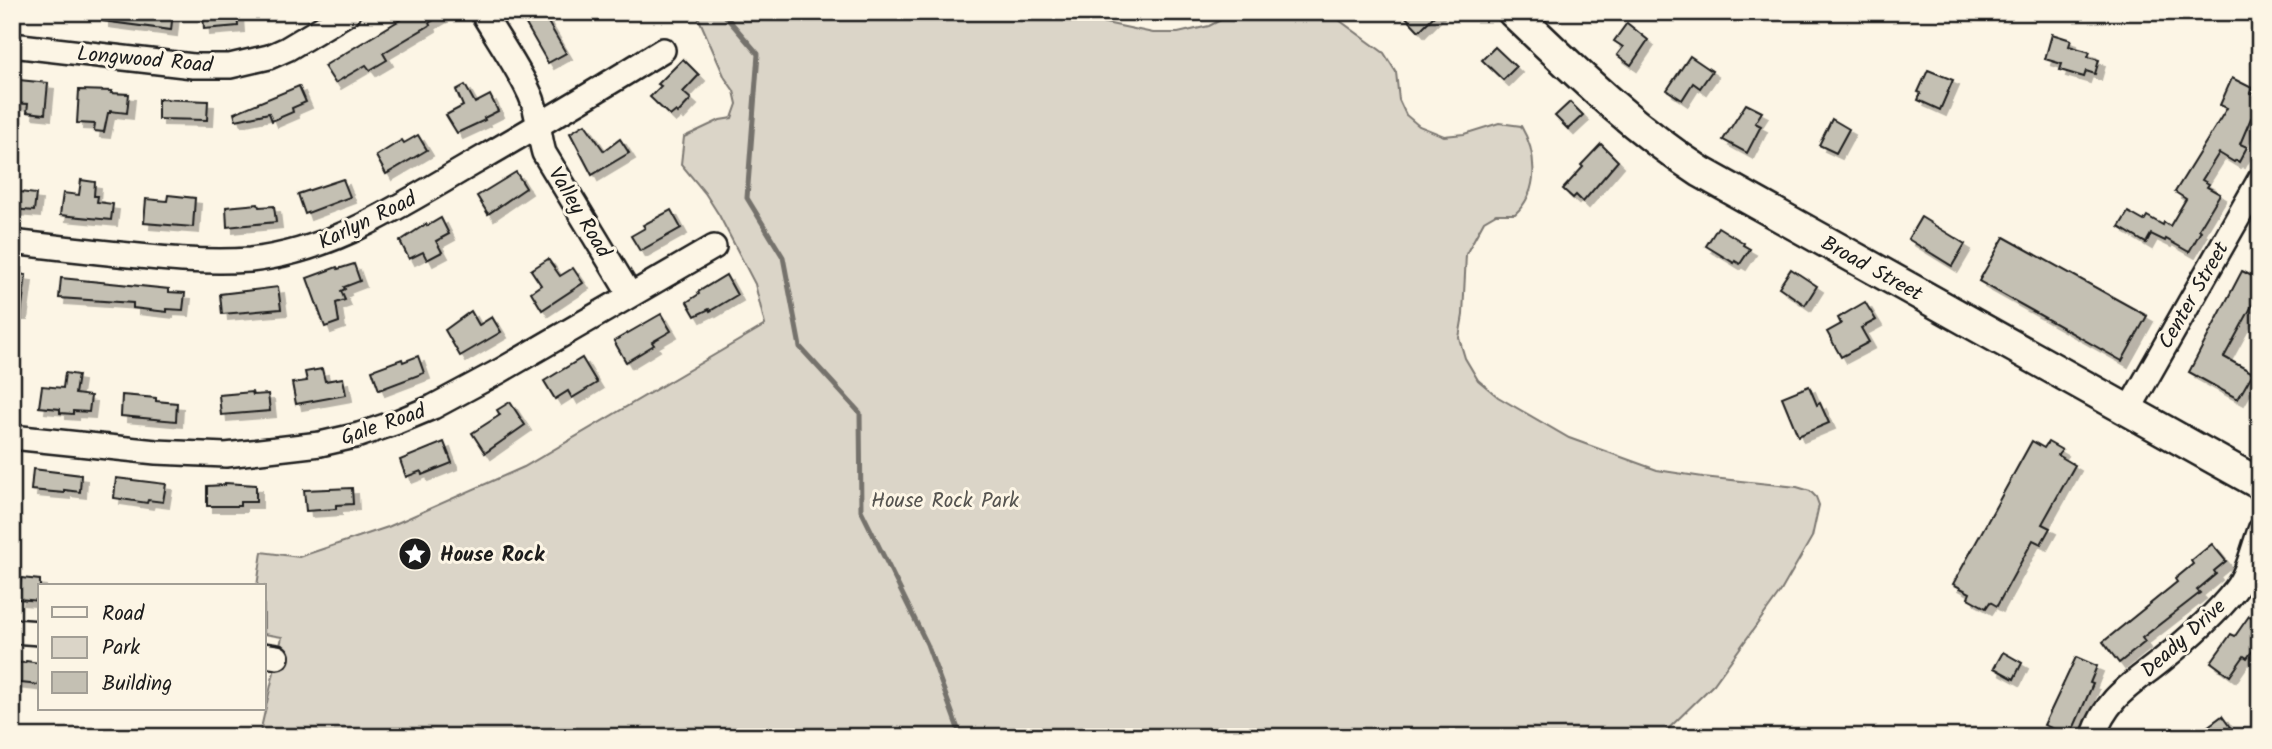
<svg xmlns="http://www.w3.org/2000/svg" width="2272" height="749" font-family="Kalam,sans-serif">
<defs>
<filter id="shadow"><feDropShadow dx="6" dy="6" stdDeviation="0" flood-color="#0004"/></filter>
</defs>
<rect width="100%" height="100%" fill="#fcf5e5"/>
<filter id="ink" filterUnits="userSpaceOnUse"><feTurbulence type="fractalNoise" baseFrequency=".0143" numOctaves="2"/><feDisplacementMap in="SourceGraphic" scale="14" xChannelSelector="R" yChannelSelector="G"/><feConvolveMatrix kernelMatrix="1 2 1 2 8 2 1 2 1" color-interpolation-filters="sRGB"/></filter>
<g filter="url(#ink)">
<path fill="#dbd5c8" stroke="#7c7872" stroke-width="2" d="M696,12H1085L1101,22L1153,33H1178L1209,26L1236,12H1328L1384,53L1396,72L1399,100L1406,115L1419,126L1444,136L1464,134L1499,123L1521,126C1537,153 1540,191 1515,214H1496L1484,221L1466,254L1463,315L1459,338L1465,358L1478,380L1498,397L1569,438L1657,470L1703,477L1797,487L1810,491L1816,497L1819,505L1812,537L1781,591L1714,684L1660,737H259L282,637L264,634V586H257L262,552L299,557L388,527L524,467L765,325L755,284L719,215L705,193L681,164L684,137L720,120L732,118L737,104L734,91L725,78Z"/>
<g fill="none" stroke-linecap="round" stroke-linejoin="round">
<path stroke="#75726c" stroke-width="5" d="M722,12L758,54L747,198L783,257L800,347L860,413L861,510L927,644L961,737"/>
</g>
<g fill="#c4c0b3" stroke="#1c1c1c" stroke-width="2" filter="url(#shadow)">
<path d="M103,12H173L171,30L103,21Z"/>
<path d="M203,12H237L238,26L204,29Z"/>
<path d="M413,12H448L429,23L430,25L383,53L387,60L370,70L366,65L335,83L324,66Z"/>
<path d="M519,12H542L566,53L548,63Z"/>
<path d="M1401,12H1438L1419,31Z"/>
<path d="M1627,23L1648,40L1631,65L1617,55L1623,47L1614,41Z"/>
<path d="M2052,34L2071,40L2069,46L2090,52L2088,57L2099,60L2095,74L2086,71L2084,77L2060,70L2062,64L2045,59Z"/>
<path d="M1495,47L1516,67L1503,80L1482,60Z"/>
<path d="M1690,56L1712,71L1700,88L1693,83L1682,100L1667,90Z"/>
<path d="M683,59L699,75L683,92L691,99L678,113L676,111L670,116L650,97L661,86L658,84Z"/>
<path d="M1928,70L1953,80L1940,110L1918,100L1921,93L1918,92Z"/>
<path d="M2232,78L2252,88L2250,93L2260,98V122L2251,118L2240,144L2247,147L2239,162L2236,160L2234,162L2219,153L2202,180L2209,184L2207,187L2220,194L2199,229L2201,231L2189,252L2166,239L2165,241L2151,234L2146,243L2119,227L2128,212L2144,221L2147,216L2163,225L2164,222L2170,226L2186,199L2175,192L2227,108L2220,105Z"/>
<path d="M19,80L48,83L45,114L27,112L28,104L12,103V82H19Z"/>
<path d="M465,85L475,103L490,95L498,111L484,118L485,120L457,133L446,115L463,106L456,90Z"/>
<path d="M299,86L306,102L292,108L293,112L272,121L269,113L236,120L234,113Z"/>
<path d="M79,90L112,91L111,93L129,94L127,113L110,111V113H108L104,132L94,131L95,124L77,123Z"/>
<path d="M158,99L208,101L207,120L158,119Z"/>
<path d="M1570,102L1583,115L1568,129L1555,116Z"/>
<path d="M1746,104L1762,112L1755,123L1761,126L1747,153L1723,140Z"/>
<path d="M1832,119L1849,129L1836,153L1819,145Z"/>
<path d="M585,124L604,151L620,139L629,153L592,175L570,133Z"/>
<path d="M418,135L427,150L386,174L376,156L402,140L404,143Z"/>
<path d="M1601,144L1618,161L1583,202L1576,195L1573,198L1563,189L1583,167L1581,165Z"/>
<path d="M516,172L526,188L488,214L477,196Z"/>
<path d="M343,179L350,197L305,214L298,194Z"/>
<path d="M81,180L95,182L94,196H98L97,202L113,204L111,220L60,215L63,193L79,195Z"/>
<path d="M12,191L36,194L34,211L12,209Z"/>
<path d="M168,195L195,198L193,227L144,223L146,199L167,201Z"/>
<path d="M258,204L259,207L274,206L276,222L227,227L226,207Z"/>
<path d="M671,210L681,228L640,251L631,236L645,228L643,225Z"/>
<path d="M1921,217L1965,244L1952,266L1908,239Z"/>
<path d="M441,218L449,234L436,241L442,252L427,260L423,252L409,259L400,241L426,224L427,226Z"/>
<path d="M1718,227L1744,243L1743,245L1750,249L1740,264L1735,261L1734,263L1706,246Z"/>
<path d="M2004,237L2147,316L2122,361L1979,281Z"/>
<path d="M548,259L560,276L573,268L583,283L542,310L531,292L541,285L531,270Z"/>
<path d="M354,264L360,281L344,287L345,289L341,291L345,300L336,303L339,322L325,327L307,278L337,267L338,269Z"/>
<path d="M1791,269L1817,286L1805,305L1779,287Z"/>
<path d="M2242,271L2260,280V307L2253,304L2224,357L2253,373L2238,399L2189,372Z"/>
<path d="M12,273L26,275L21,314H12Z"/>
<path d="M726,275L737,295L710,311L709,309L695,316L687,302L699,294L698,292Z"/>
<path d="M61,278L169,289V292L185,293L183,310L167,309V312L133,308V303L59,298Z"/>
<path d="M278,287L281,309L222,314L220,294Z"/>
<path d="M1865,302L1876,320L1861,328L1869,342L1841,357L1827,332L1841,324L1838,318Z"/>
<path d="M471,311L479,325L492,317L501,332L460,356L445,330Z"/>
<path d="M661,314L671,331L652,342L654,345L626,362L614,341Z"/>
<path d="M418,356L424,373L379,390L372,370L402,359L403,362Z"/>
<path d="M582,358L597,383L572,398L568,391L555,399L544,381Z"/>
<path d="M322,369L325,381L343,378L346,395L296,404L292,383L307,381L305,372Z"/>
<path d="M65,373L78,375L75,394L91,396L89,412L73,411V414L60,413V409L39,407L42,386L63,388Z"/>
<path d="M1809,386L1817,405L1820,403L1829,423L1798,436L1782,397Z"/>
<path d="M252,392L253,395L268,394L270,411L221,415L219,395Z"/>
<path d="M122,395L156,398V401L177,403L176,421L121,416Z"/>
<path d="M510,402L525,425L485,453L472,433L500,415L497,410Z"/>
<path d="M2032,441L2044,448L2048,442L2062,450L2058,455L2075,465L2042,524L2050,528L2041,544L2033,540L1997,606L1990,602L1986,608L1968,598L1970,593L1953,584Z"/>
<path d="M444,442L452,463L422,475L421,471L406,477L400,460Z"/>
<path d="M33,469L81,475L80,492L64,490V493L31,490Z"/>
<path d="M116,478L166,484L163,502L148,500L147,503L114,498Z"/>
<path d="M225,483L256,485V502H240V506H207V486L225,485Z"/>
<path d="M352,488L353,504L336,505V509L306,511L304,490Z"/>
<path d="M2212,544L2226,561L2214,571L2216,574L2197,590L2200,593L2142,638L2145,642L2119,663L2103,642L2177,582L2175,579L2193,564L2191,561Z"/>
<path d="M21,578L40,580V601L18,599Z"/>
<path d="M2249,616L2260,623V641L2247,658L2244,656L2230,676L2211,662L2231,634L2235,636Z"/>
<path d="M2003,652L2022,663L2014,679L1994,668Z"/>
<path d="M2076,657L2097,666L2090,683L2093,684L2070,736L2044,725Z"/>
<path d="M26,661L40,663L39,685L12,682V662L25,663Z"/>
<path d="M2222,716L2237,737H2198L2208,729L2207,727Z"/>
</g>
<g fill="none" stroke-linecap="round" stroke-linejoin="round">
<defs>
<g id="minor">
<path d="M482,12C498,39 517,66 530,94C539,113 538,133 544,153L630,295"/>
<path d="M12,45L193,66H230L269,57L287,49L349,12"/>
<path d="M12,242C54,247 97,252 139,256C175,260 213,263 250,260C333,251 401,205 472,164C536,127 600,89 663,50"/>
<path d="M2128,411L2260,179"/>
<path d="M12,437L156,452L226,455L320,444L359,435L397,422L433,407L500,371L714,247"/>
<path d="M12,631L40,633"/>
<path d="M264,655L277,657"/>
<path d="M2093,737C2107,697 2130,686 2161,661C2187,640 2214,617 2235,590C2248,574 2253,549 2260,530"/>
</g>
<path id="major" d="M1513,12C1574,70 1630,126 1701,172L2260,484"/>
</defs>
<use href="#minor" stroke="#1c1c1c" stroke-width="28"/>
<use href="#major" stroke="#1c1c1c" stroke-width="35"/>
<use href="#minor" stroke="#fcf5e5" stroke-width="23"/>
<use href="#major" stroke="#fcf5e5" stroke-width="30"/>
</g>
</g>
<defs>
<symbol id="sight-disc" viewBox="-11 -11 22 22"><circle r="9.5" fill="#1c1c1c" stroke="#fcf5e5"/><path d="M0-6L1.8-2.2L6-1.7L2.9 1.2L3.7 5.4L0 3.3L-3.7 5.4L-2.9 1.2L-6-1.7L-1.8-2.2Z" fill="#fff"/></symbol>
</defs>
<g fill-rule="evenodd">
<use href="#sight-disc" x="396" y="535" width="38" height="38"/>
</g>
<g text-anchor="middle" stroke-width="6" stroke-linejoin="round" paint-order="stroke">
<g font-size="21" fill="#1c1c1c" stroke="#fcf5e5">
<text transform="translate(145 59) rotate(5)" y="7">Longwood Road</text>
<text transform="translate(580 212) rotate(59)" y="7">Valley Road</text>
<text transform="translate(367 220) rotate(-26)" y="7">Karlyn Road</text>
<text transform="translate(1872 268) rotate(29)" y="7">Broad Street</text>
<text transform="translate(2193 295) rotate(-60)" y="7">Center Street</text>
<text transform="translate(383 424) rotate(-19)" y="7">Gale Road</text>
<text transform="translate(2183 638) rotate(-42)" y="7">Deady Drive</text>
</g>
<g font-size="21" fill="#555450" stroke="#fcf5e5">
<text x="945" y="507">House Rock Park</text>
</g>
<g font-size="21" font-weight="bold" fill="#1c1c1c" stroke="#fcf5e5" text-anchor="start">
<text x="440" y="561">House Rock</text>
</g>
</g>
<rect width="2272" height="749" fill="none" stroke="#fcf5e5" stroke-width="42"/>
<rect x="21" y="21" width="2230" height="707" fill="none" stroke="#1c1c1c" stroke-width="2.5" filter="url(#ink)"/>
<rect x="38" y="584" width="228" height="126" fill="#fcf5e5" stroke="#a29e95" stroke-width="2"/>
<rect x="52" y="607" width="35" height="10" fill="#fcf5e5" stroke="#a29e95" stroke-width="2"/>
<text x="102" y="620" font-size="21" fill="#1c1c1c">Road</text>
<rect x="52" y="637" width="35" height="21" fill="#dbd5c8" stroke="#a29e95" stroke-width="2"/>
<text x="102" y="654" font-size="21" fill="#1c1c1c">Park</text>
<rect x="52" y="672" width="35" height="21" fill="#c4c0b3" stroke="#a29e95" stroke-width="2"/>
<text x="102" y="690" font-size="21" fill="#1c1c1c">Building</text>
</svg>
